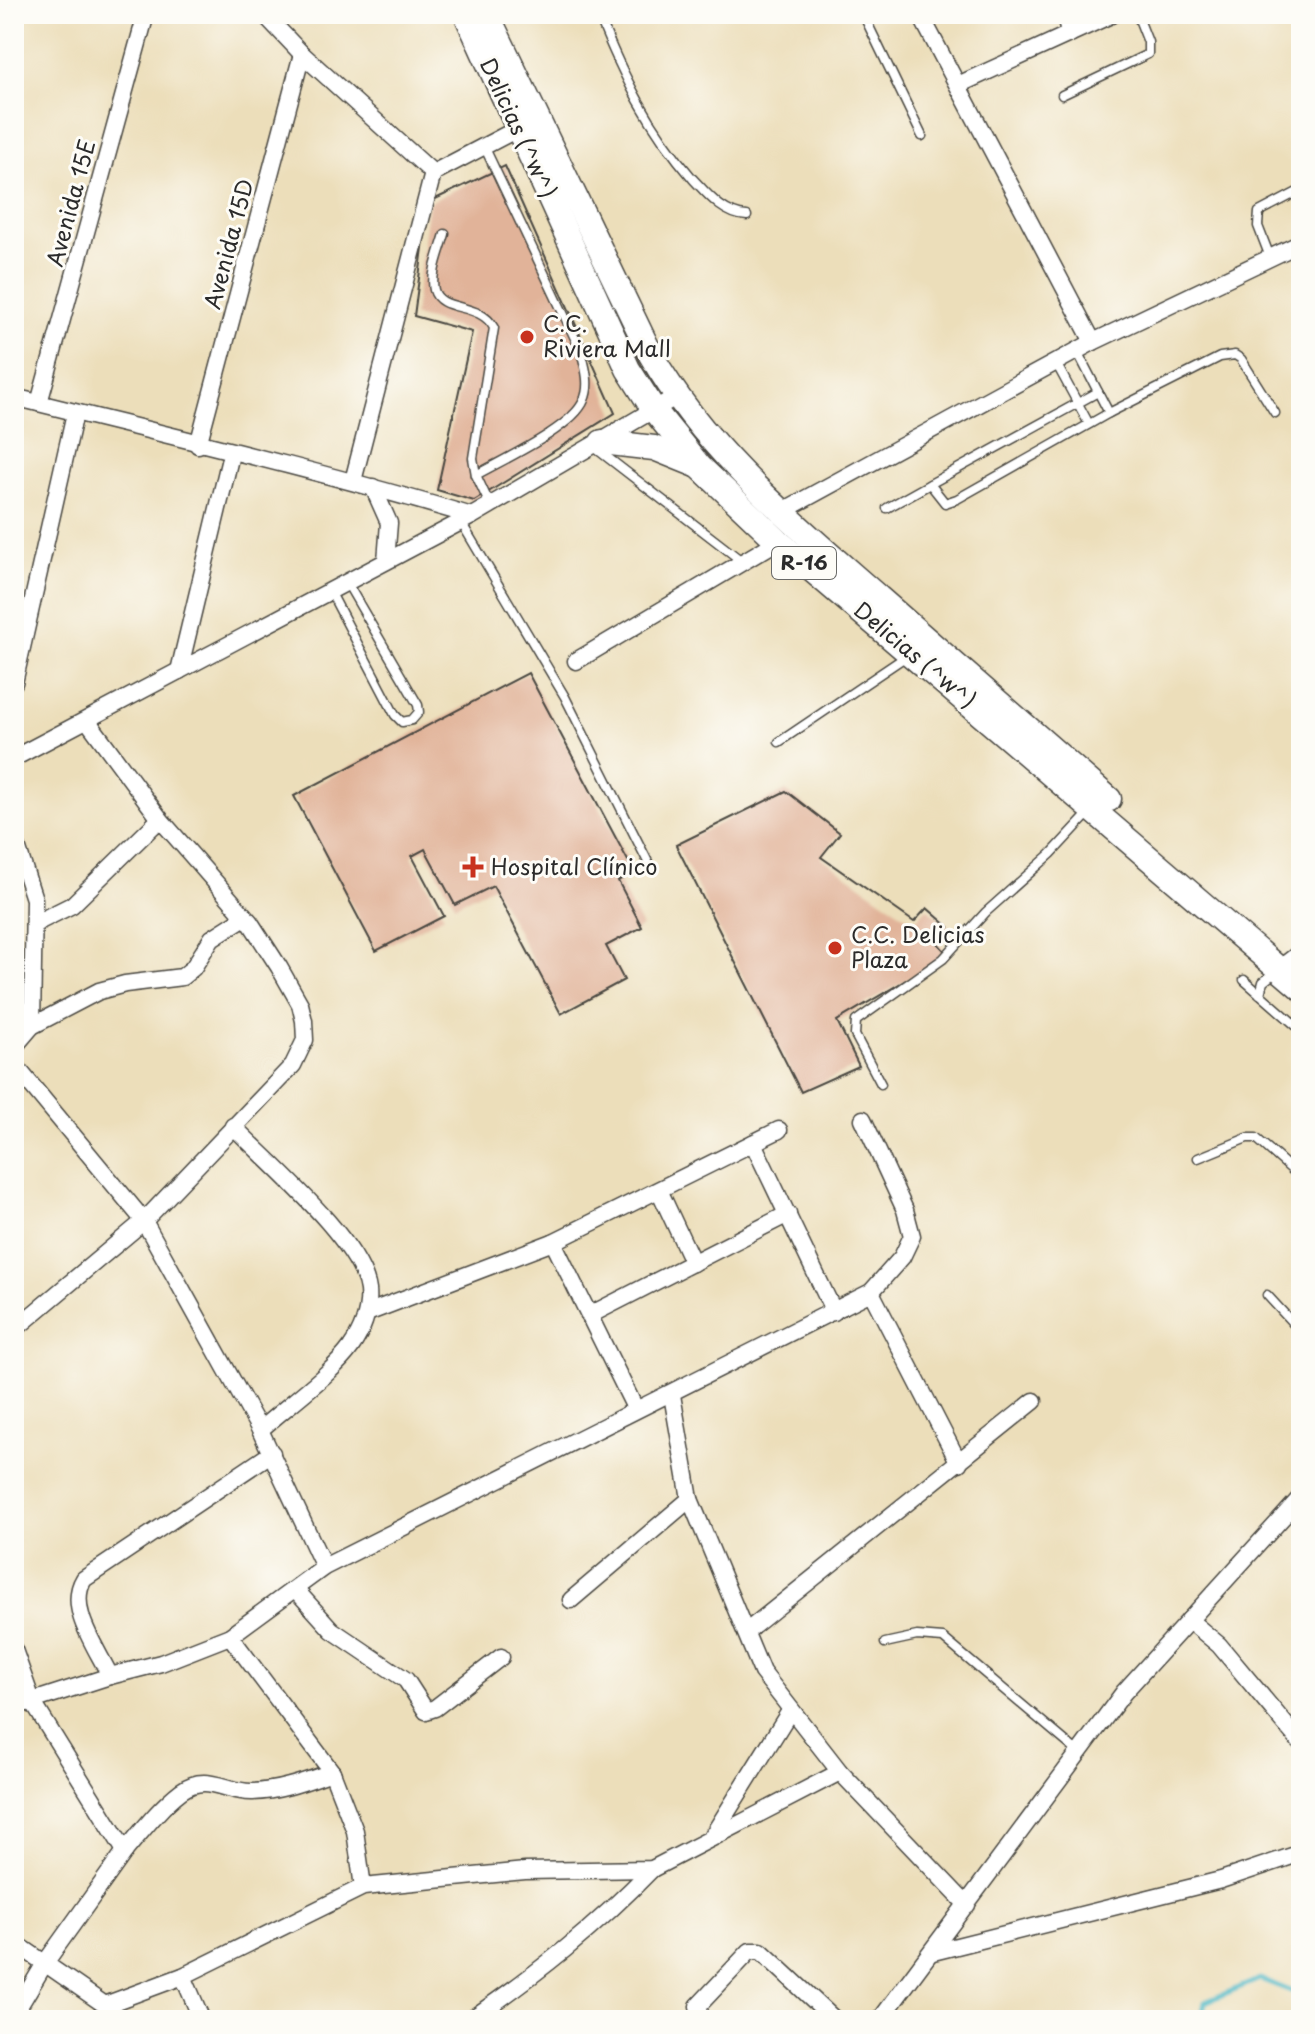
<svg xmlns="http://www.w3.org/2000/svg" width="1315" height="2034" font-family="'Playpen Sans',sans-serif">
<rect width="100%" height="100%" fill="#fdfcf7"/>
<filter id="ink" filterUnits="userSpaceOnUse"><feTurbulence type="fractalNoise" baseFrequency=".0125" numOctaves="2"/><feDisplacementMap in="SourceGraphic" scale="16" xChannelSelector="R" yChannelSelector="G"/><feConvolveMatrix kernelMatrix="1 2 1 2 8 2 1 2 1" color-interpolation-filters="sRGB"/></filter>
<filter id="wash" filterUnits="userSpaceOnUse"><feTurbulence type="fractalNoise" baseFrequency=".006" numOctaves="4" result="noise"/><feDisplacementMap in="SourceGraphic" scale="32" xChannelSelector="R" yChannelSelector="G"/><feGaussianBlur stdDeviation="1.8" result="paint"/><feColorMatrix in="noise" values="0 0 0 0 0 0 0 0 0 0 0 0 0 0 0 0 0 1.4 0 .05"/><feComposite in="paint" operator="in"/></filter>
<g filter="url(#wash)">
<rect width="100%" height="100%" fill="#ecdeba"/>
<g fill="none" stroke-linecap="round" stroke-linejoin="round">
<path stroke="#48b6c2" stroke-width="5" d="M1201,2020L1205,2002L1260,1979L1301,1995"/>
</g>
<g id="blocks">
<g fill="#e1b399">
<path d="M505,166L615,413L474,501L437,490L472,332L414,316L429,202Z"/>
<path d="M528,673L634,872L618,881L642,927L606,946L624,980L561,1014L493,886L455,905L425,849L412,856L444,916L376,951L294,796Z"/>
<path d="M786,791L840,833L821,857L914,922L927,908L949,927L936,941L948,955L837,1021L859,1066L801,1092L676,845Z"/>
</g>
</g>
</g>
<g filter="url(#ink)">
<use href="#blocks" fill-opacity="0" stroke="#484640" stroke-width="2"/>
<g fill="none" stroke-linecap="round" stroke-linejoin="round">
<defs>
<g id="lane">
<path d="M598,14C623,76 649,128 693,179C708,195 724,215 747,216"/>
<path d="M863,14L922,136"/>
<path d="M1062,95L1148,54V42L1137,14"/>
<path d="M445,234C441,249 430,274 434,290C440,313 480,301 494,328L473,458L476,475L490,505"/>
<path d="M1270,257L1258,226L1259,212L1301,190"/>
<path d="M1077,351L1109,413"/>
<path d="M1056,363L1089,424"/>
<path d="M1098,392L930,484L945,503L957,499L1109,413L1220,357L1235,355L1241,359L1275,413"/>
<path d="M594,447L743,562"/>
<path d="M476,475C502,460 573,428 584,400C591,385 585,366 581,351L484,146"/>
<path d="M887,508L930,484"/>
<path d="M461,522L565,697L650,866"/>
<path d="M330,591L395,715L402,722L412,720L419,712L418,705L347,583"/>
<path d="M779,742L908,655"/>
<path d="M1244,980L1301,1030"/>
<path d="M1260,994L1263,982L1277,971"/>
<path d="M881,1084L855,1035L856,1021L943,959L986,912L1051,854L1091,811"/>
<path d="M1198,1158L1247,1138H1256L1301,1178"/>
<path d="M1267,1295L1301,1332"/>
<path d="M885,1643L917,1636L943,1638L1078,1752"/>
</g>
<g id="street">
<path d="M264,14L302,54L433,173"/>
<path d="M920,14L1093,342"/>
<path d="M1064,14L1070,34"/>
<path d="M958,85L1113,14"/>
<path d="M14,397C167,435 321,471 472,516"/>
<path d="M39,403L146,14"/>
<path d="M198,445L302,54"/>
<path d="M353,481L433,173L519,128"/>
<path d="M373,487L389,523L386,561"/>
<path d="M781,512L1093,342L1301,243"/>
<path d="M576,661L778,541"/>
<path d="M179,671L231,454"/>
<path d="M14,683L75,413"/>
<path d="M14,758L472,516L677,396"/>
<path d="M14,837L34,899L32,1026"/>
<path d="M34,924L72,905L160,819"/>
<path d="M1280,968L1301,952"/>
<path d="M14,1047L32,1026L99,991L125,984L182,977L193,968L212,938L245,917"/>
<path d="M14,1064L144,1221L260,1430L324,1567"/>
<path d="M233,1126C268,1162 362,1242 368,1290C370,1311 362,1331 351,1347C333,1373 285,1407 260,1430"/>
<path d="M753,1143L834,1312"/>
<path d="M659,1190L693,1263"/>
<path d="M553,1242L635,1408"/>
<path d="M871,1292L959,1463"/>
<path d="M367,1313L553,1242L779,1130"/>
<path d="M590,1315L788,1214"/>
<path d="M14,1330L144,1221L293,1065L305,1040L304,1021L300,1004L279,967L250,922L160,819L87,720"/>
<path d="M672,1395L690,1499L762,1672L840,1772L967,1905"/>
<path d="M295,1589L332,1630L406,1680L426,1711L435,1708L501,1657"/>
<path d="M571,1600L690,1499"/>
<path d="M1189,1620L1219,1645L1301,1743"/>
<path d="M746,1632L1034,1401"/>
<path d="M230,1636L332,1772L355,1831L363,1887"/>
<path d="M14,1650L32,1701L125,1851C142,1831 160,1807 181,1791C207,1772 226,1793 253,1792C281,1791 306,1781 332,1772"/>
<path d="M110,1676C97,1648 66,1608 84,1579L272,1453"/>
<path d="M14,1707L110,1676L161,1663L230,1636L324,1567L871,1292L902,1257L912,1236L905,1210L863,1119"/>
<path d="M711,1838L790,1711"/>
<path d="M14,1942L105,2005L120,2020"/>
<path d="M933,1952L1221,1880L1301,1853"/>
<path d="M183,1976L202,2020"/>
<path d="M105,2005L183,1976L363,1887L525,1871L652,1869L840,1772"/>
<path d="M14,2015L45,1963L125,1851"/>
<path d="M470,2020C538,1973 595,1928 652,1869"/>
<path d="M702,2020L698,2006L750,1951H761L835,2020"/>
<path d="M880,2020L1124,1692L1301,1497"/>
</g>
<g id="primary">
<path d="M466,14L628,369L654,410L700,467L778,541L1301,988"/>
<path d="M487,14L651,355C708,454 795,524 879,598C956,665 1033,732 1109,799"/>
<path d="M602,442L654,448L696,465"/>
</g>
</defs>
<use href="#lane" stroke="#484640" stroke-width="11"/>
<use href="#street" stroke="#484640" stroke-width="19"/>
<use href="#primary" stroke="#484640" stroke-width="27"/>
<use href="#lane" stroke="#fff" stroke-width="8"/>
<use href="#street" stroke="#fff" stroke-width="16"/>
<use href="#primary" stroke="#fff" stroke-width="24"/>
</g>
</g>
<g fill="#c8321e" stroke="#fdfcf7" stroke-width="3">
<circle cx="527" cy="337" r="8"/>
<path d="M469 855h8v8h8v8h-8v8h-8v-8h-8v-8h8z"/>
<circle cx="835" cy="948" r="8"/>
</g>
<g text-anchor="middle" stroke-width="6" stroke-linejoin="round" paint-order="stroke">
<rect fill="#fdfcf7" stroke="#6a6a68" stroke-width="2" x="772" y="547" width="64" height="32" rx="6"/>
<g font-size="20" font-weight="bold" fill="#2b2b2b">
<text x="804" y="570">R-16</text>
</g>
<g font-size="22" fill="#2b2b2b" stroke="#fdfcf7">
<text transform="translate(518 128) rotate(65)" y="8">Delicias (^w^)</text>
<text transform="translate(71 203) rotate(-75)" y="8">Avenida 15E</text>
<text transform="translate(229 244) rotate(-75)" y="8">Avenida 15D</text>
<text transform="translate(915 655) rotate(40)" y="8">Delicias (^w^)</text>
</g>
<g font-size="22" fill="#2b2b2b" stroke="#fdfcf7" text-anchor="start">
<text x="543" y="332">C.C.<tspan x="543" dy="25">Riviera Mall</tspan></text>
<text x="491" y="875">Hospital Clínico</text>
<text x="851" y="943">C.C. Delicias<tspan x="851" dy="25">Plaza</tspan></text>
</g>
</g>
<rect width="1315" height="2034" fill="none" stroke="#fdfcf7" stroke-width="48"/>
</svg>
